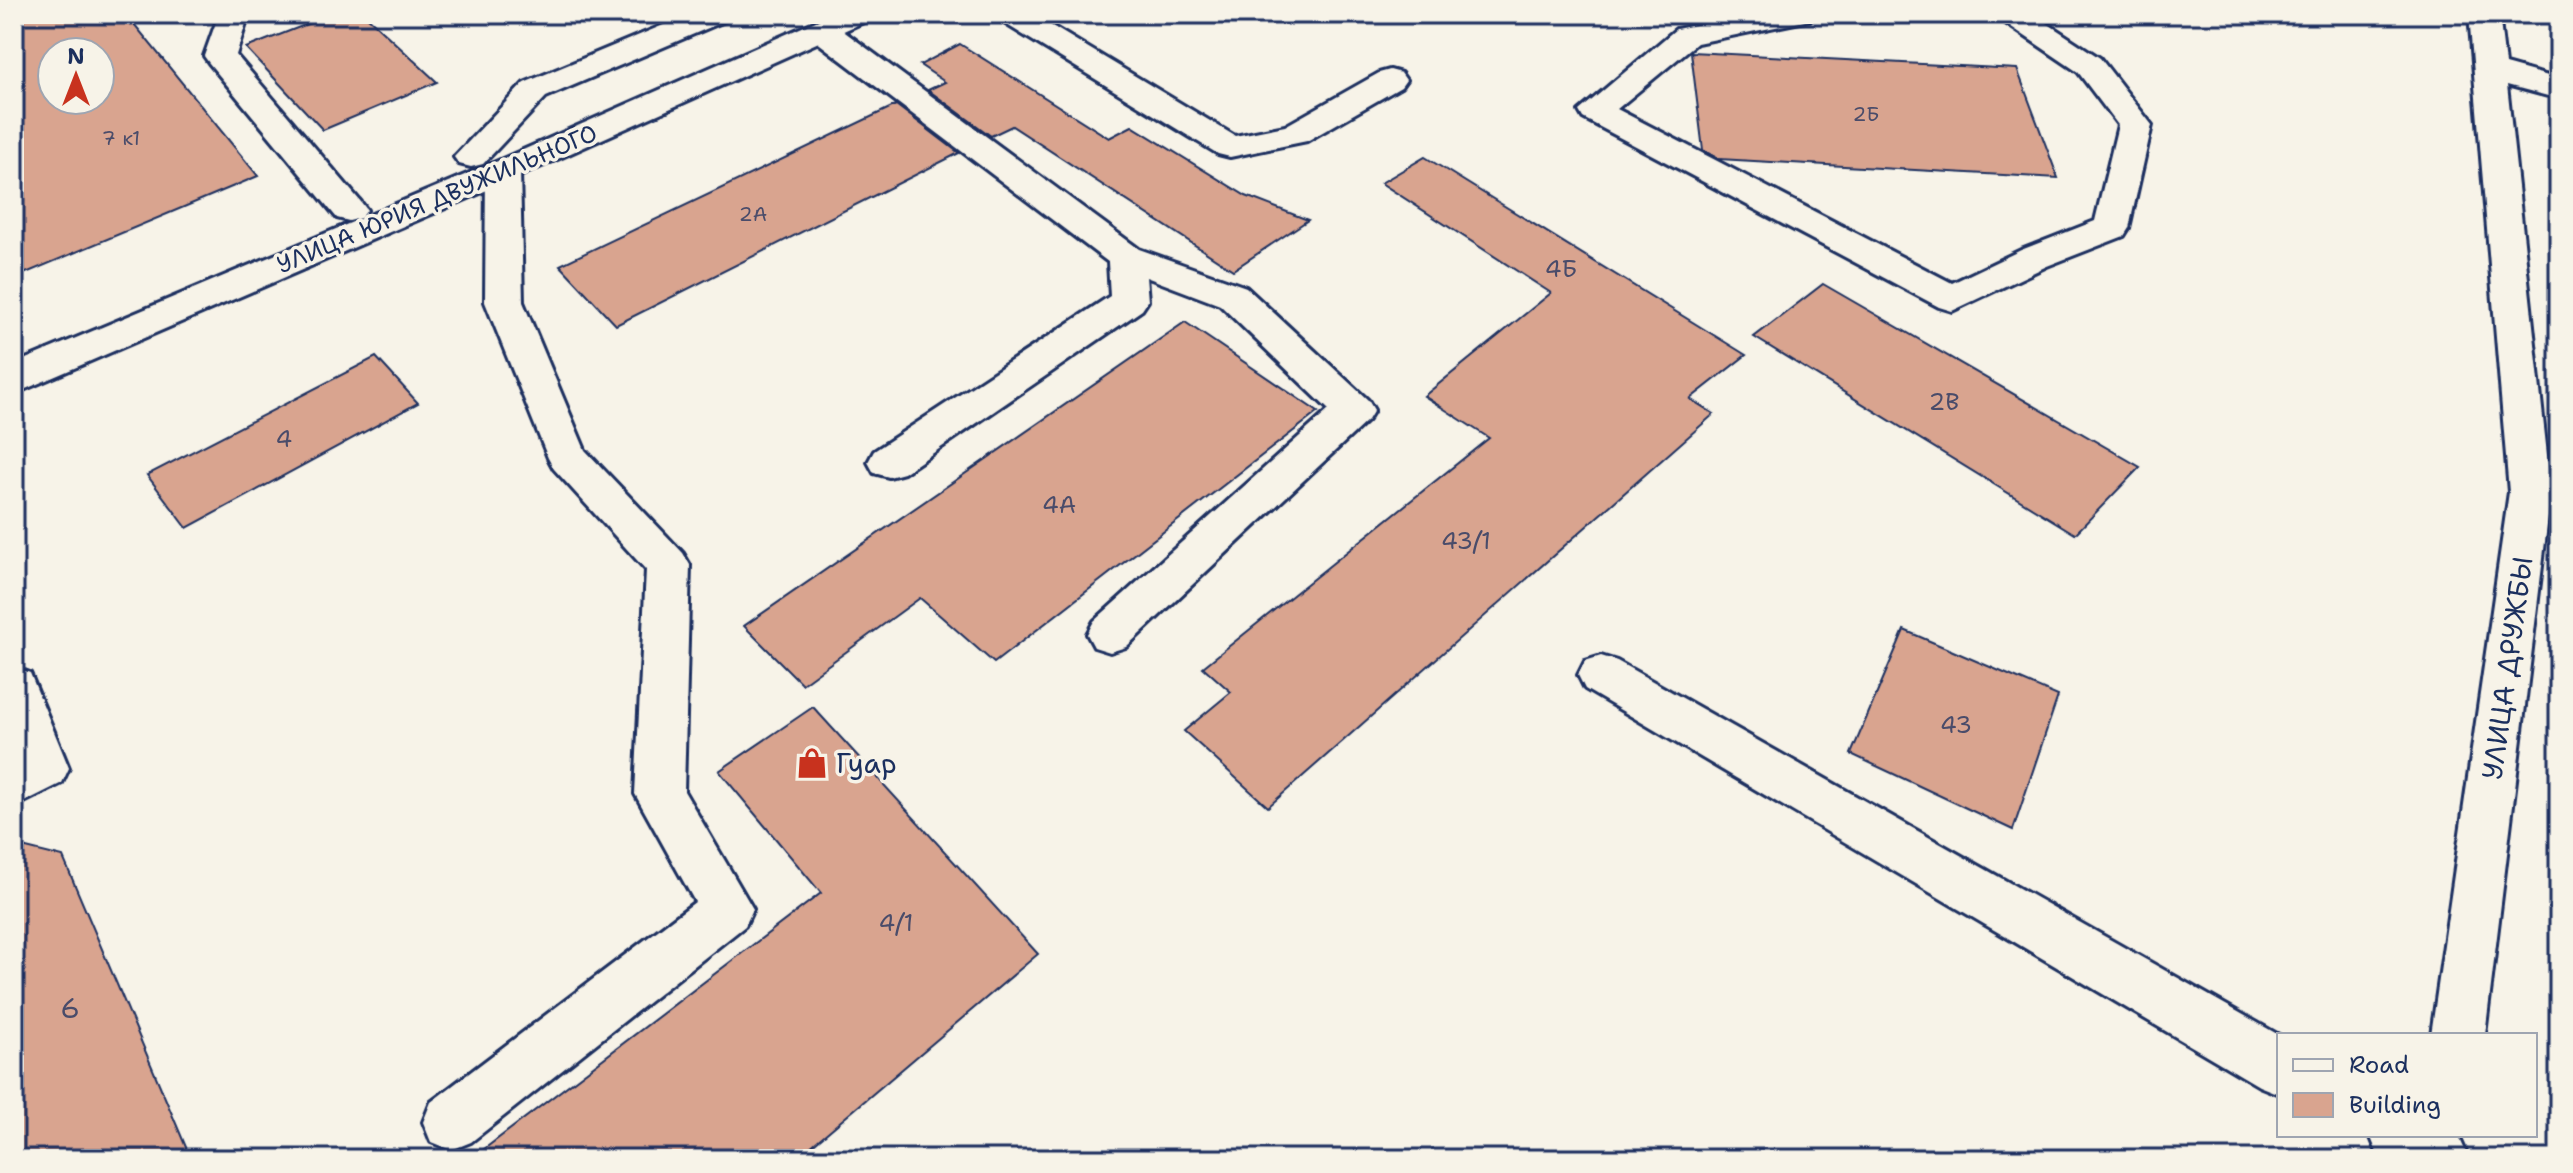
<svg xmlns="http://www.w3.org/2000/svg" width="2573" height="1173" font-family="'Shantell Sans',sans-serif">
<rect width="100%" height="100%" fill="#f7f3e8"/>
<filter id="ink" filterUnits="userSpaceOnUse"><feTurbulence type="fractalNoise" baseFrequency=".0125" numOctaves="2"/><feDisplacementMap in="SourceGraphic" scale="16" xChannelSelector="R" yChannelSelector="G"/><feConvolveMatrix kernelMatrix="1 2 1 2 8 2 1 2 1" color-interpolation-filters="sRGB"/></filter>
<g filter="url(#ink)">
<g fill="#d9a48f" stroke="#1b2f5e" stroke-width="2" fill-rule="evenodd">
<path d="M14,14H126L258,176L14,278ZM52,52H100V100H52Z"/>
<path d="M333,14H364L437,82L323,130L246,48Z"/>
<path d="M960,44L1109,138L1132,126L1246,196L1308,220L1233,270L1012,126L991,136L928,90L945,82L920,65Z"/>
<path d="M1691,52L2017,69L2058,178L1719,159L1703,150Z"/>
<path d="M896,105L959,153L616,325L560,265Z"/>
<path d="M1425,157L1746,355L1690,399L1714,414L1268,807L1184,731L1231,692L1203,667L1489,438L1424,396L1551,293L1381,183Z"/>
<path d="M1823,284L2140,467L2075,534L1754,337Z"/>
<path d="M1185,322L1318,412L994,663L920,598L802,684L744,626Z"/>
<path d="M376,357L418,403L187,528L147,475Z"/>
<path d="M1904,630L2058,696L2013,830L1851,754Z"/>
<path d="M813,707L1038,954L796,1159H471L821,893L719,771Z"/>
<path d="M14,845L63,857L191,1159H14Z"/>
</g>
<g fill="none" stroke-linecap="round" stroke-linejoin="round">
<defs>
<g id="minor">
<path d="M219,14H249L236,55L361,202L367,210L361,218L349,221L337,218L209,63L204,56Z"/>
<path d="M690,14H731L727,20L546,97L483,164L471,167L459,164L454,157L524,83Z"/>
<path d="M995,14H1032L1235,136L1285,126L1379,73L1390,70L1401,73L1406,80L1401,87L1307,141L1230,157L1218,154L999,20Z"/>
<path d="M1752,14H1814L1810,20L1697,43L1617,109L1952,283L2021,250L2095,221L2118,125L2078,72L2001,20L1997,14H2033L2100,58L2152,125L2129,228L2124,236L2047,266L1952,311L1939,307L1583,118L1579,111L1676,29Z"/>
<path d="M2469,14H2499L2505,64L2559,79V99L2507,85L2551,492L2485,1035H2431L2509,492Z"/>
<path d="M823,22L834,24L1139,249L1246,287L1368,400L1374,410L1368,420L1126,647L1110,652L1094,647L1087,634L1094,621L1329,410L1220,305L1146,277L1148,301L1142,310L904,473L889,477L874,473L868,462L874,451L1110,296L1108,262L812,38L808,31L812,24Z"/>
<path d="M503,160L515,164L520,171L523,302L585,450L683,553L690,565L684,791L753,909L745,926L471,1142L451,1150L431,1142L423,1122L431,1102L695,902L635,794L646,570L554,469L548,458L485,302L486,171L491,164Z"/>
<path d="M1601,656L1617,661L2279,1035V1094L2259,1086L1585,689L1578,675L1585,661Z"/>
<path d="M14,667L30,673L69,768L62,783L14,807V761L17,759L14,750Z"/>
<path d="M2370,1135H2454L2460,1139L2469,1159H2385L2378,1155Z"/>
</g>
<path id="major" d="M832,14H872L868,20L515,178L14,394V364L491,164Z"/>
</defs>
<use href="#minor" stroke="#1b2f5e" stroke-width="6"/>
<use href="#major" stroke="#1b2f5e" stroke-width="6"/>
<use href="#minor" fill="#f7f3e8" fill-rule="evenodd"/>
<use href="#major" fill="#f7f3e8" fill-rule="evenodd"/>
</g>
</g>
<defs>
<symbol id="shop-bare" viewBox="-9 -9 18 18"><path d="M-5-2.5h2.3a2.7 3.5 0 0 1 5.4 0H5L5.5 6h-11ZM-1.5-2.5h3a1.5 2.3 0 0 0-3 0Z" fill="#c8321e" stroke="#f7f3e8" stroke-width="2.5" paint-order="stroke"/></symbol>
</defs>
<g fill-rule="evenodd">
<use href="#shop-bare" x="790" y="741" width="44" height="44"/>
</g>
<g text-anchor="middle" stroke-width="7" stroke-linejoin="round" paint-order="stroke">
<g font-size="20" fill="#4a4c6a">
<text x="1866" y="121">2Б</text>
<text x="121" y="145">7 к1</text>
<text x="753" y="221">2А</text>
</g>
<g font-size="24" fill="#1b2f5e" stroke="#f7f3e8">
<text transform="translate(437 199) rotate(-23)" y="8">УЛИЦА ЮРИЯ ДВУЖИЛЬНОГО</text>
</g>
<g font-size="24" fill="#4a4c6a">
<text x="1561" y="277">4Б</text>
<text x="1944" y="410">2В</text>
<text x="284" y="447">4</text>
<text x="1059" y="513">4А</text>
<text x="1466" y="549">43/1</text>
<text x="1956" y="733">43</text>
<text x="896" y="931">4/1</text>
</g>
<g font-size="28" fill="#1b2f5e" stroke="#f7f3e8">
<text transform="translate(2507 668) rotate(-82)" y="10">УЛИЦА ДРУЖБЫ</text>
</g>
<g font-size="28" fill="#1b2f5e" stroke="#f7f3e8" text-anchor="start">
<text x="836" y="773">Гуар</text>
</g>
<g font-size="28" fill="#4a4c6a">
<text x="70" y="1018">6</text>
</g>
</g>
<rect width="2573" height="1173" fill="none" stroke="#f7f3e8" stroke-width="48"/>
<rect x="24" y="24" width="2525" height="1125" fill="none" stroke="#1b2f5e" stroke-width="3" filter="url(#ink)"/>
<rect x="2277" y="1033" width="260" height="104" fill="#f7f3e8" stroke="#9fa5b1" stroke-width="2"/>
<rect x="2293" y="1059" width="40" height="12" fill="#f7f3e8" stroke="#9fa5b1" stroke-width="2"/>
<text x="2349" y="1073" font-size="24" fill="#1b2f5e">Road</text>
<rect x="2293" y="1093" width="40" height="24" fill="#d9a48f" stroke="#9fa5b1" stroke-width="2"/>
<text x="2349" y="1113" font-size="24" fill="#1b2f5e">Building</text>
<g transform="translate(76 76)"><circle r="38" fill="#f7f3e8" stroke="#9fa5b1" stroke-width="2"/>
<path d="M0-6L14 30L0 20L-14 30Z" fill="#c8321e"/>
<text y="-12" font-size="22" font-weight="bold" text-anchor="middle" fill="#1b2f5e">N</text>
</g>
</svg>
